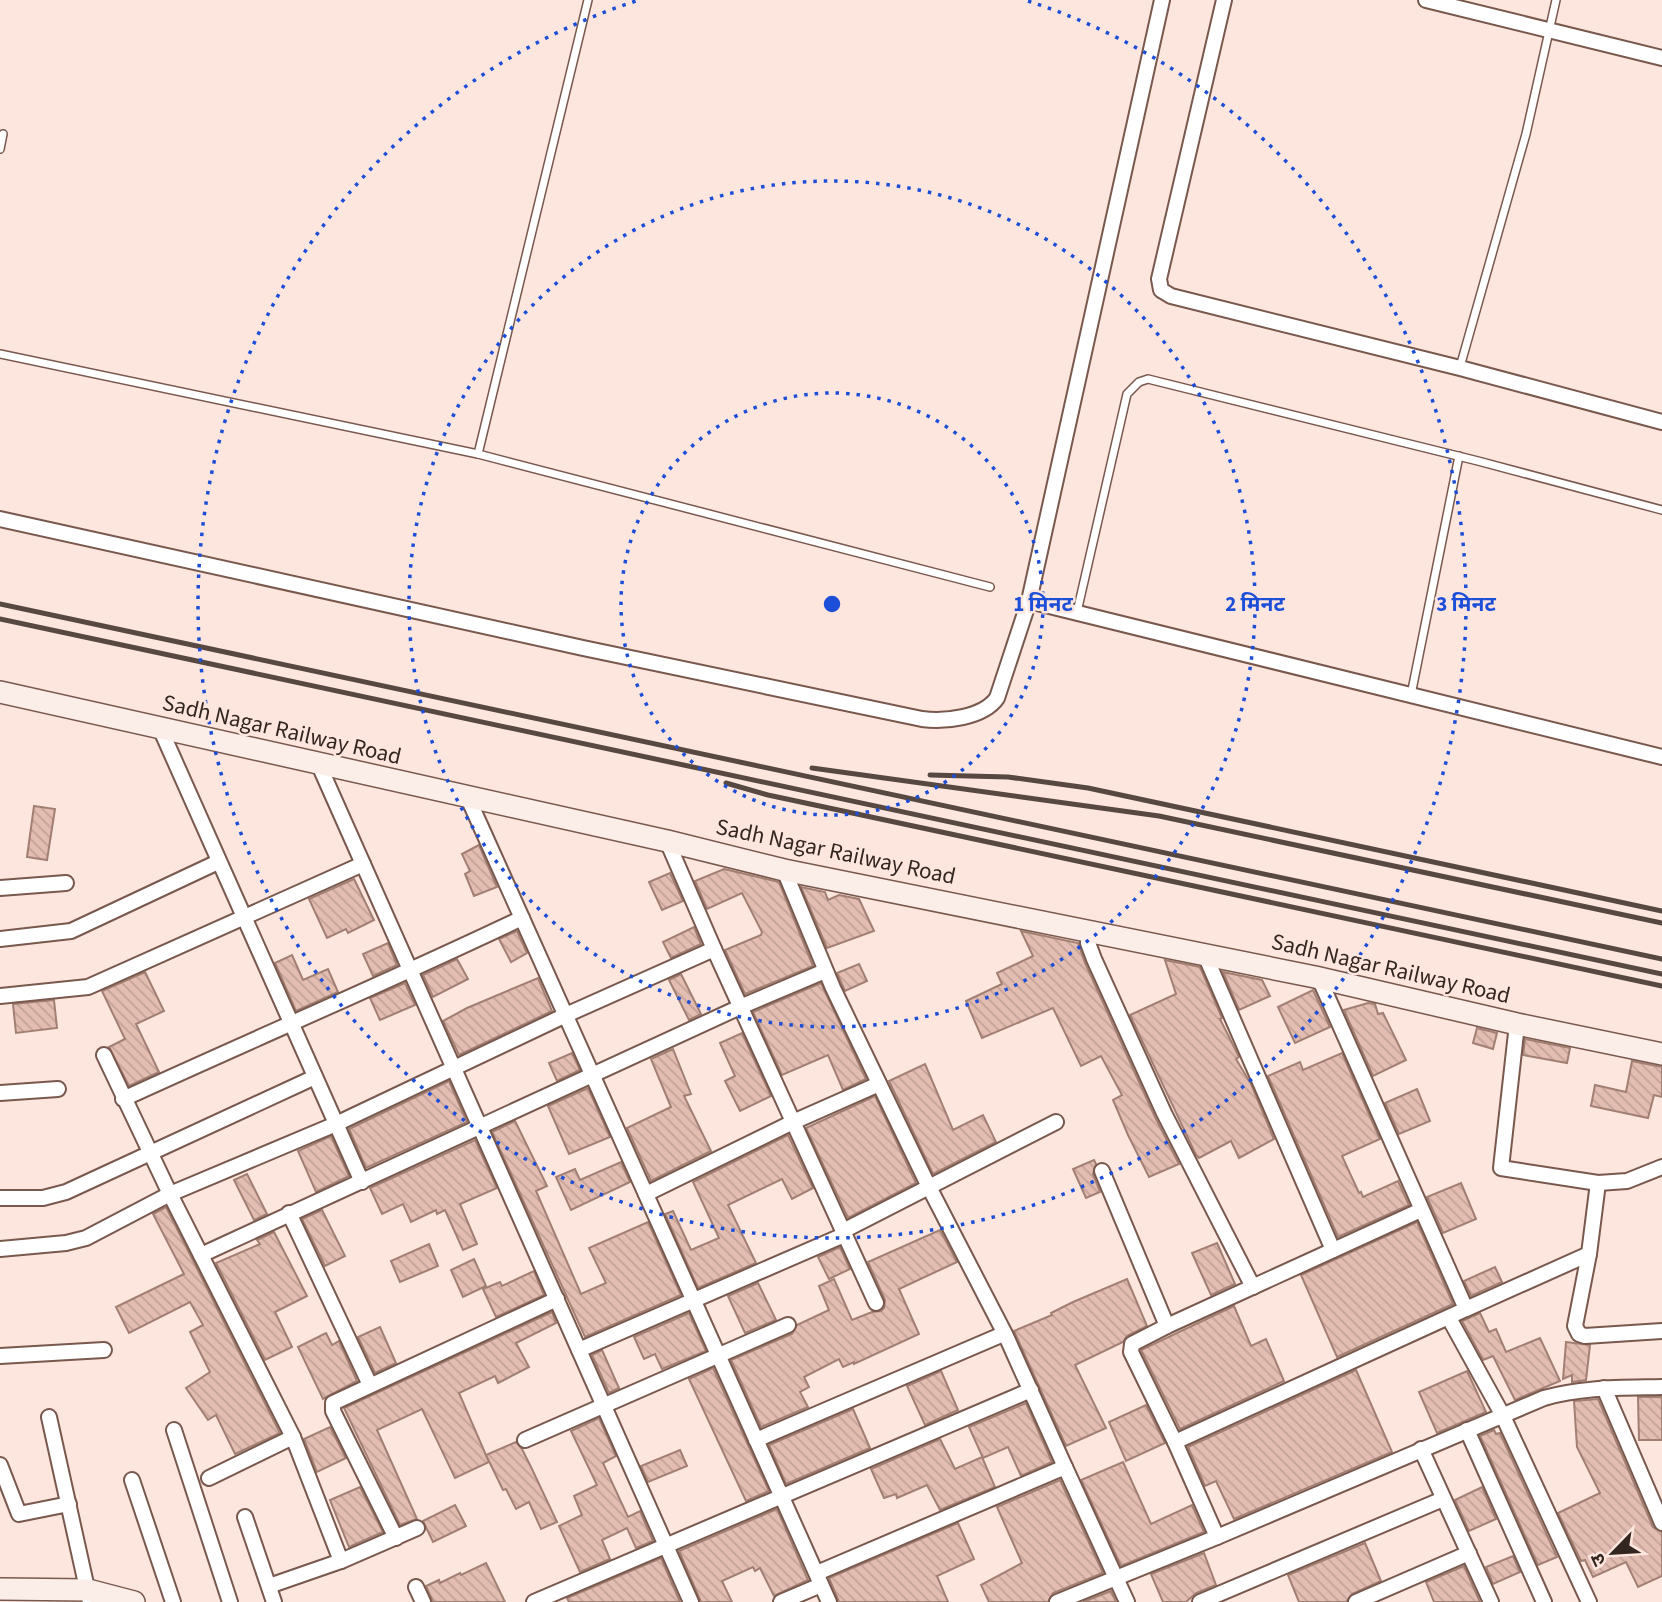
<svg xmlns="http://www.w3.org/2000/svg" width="1662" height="1602" font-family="'Source Sans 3','Noto Sans Devanagari',sans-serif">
<defs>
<pattern id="building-back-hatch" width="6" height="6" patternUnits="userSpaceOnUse" patternTransform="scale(1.75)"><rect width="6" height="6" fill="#e3bdb1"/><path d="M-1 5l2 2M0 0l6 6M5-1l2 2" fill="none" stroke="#c3a298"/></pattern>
</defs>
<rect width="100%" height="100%" fill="#fde6de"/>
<g fill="url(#building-back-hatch)" stroke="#a27f73" stroke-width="2">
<path d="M34,806L55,809L47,860L27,857Z"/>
<path d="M479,845L497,887L474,896L465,874L470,871L462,854Z"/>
<path d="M724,869L779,882L813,966L745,994L725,950L761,935L762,932L742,893L707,909L695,881Z"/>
<path d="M670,873L683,901L662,910L649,882Z"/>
<path d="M354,879L374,920L348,933L346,929L327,938L309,899Z"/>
<path d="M801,887L825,892L828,900L839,895L859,899L874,931L827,948Z"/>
<path d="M694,927L701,944L671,958L663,942Z"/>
<path d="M517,931L527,953L511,962L499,939Z"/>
<path d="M1021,931L1078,943L1085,963L1155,1117L1179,1164L1149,1177L1128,1135L1113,1100L1122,1095L1101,1056L1081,1066L1053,1008L982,1038L966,1001L1002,984L997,973L1033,956Z"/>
<path d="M388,943L397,965L373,976L363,954Z"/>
<path d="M292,955L303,980L328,969L338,992L296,1011L275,963Z"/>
<path d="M457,959L468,979L433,997L423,975Z"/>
<path d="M1165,960L1200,967L1222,1018L1220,1019L1239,1057L1236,1059L1251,1084L1274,1139L1239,1158L1231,1141L1199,1158L1196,1155L1130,1015L1176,994Z"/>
<path d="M859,964L867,981L845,991L837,973Z"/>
<path d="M145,972L164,1011L136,1024L159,1072L129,1086L109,1047L125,1039L102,991Z"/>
<path d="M1223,972L1262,980L1270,996L1239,1010Z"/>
<path d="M681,974L701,1014L689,1020L669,980Z"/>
<path d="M538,978L552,1011L459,1055L443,1021L467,1008Z"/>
<path d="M405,983L415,1005L380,1020L370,998Z"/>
<path d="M821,983L866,1079L843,1090L828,1055L782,1075L753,1012Z"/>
<path d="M1313,990L1330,1027L1295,1043L1278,1007Z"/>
<path d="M54,1000L57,1028L16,1033L13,1004Z"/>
<path d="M1368,1003L1375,1004L1378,1014L1383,1013L1406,1060L1373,1076L1344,1010Z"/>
<path d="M1477,1028L1497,1033L1493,1049L1473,1043Z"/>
<path d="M742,1033L771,1096L740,1111L725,1081L735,1076L720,1043Z"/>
<path d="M1525,1039L1570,1048L1567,1063L1523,1055Z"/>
<path d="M673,1049L691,1094L684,1096L711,1151L651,1181L627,1128L671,1107L651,1059Z"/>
<path d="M572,1053L580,1070L557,1081L549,1063Z"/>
<path d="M1342,1053L1380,1139L1342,1156L1359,1193L1361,1192L1363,1197L1398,1181L1409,1205L1338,1237L1268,1076L1300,1062L1303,1070Z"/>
<path d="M1632,1061L1662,1067V1097L1654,1095L1648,1118L1591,1106L1595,1085L1626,1092Z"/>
<path d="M925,1064L953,1130L983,1115L996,1142L933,1174L889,1081Z"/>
<path d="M449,1081L467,1122L366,1168L349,1129Z"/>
<path d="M588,1088L610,1137L569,1154L548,1106Z"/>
<path d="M1417,1089L1430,1121L1399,1134L1385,1103Z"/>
<path d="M875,1096L916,1183L848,1218L806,1128Z"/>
<path d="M515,1121L547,1186L536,1191L581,1294L606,1283L589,1248L648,1222L681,1295L585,1337L492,1132Z"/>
<path d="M788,1135L813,1188L792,1199L782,1179L728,1205L756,1263L698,1288L665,1214L673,1211L691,1250L719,1238L693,1182Z"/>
<path d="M331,1136L349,1176L316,1192L298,1151Z"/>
<path d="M475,1140L497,1188L460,1204L477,1244L463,1250L445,1210L437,1214L436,1210L411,1222L403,1204L382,1214L370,1188Z"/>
<path d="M1094,1160L1096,1164L1093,1174L1100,1192L1086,1198L1073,1169Z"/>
<path d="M621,1162L630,1182L571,1210L556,1177L575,1169L580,1180Z"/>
<path d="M247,1174L267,1214L254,1220L234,1180Z"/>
<path d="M1461,1183L1476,1219L1443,1233L1427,1197Z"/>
<path d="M166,1207L280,1433L235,1454L216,1415L208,1420L186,1388L210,1372L190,1332L203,1325L190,1302L129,1333L116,1307L184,1274L153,1214Z"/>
<path d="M322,1210L345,1256L325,1266L302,1219Z"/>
<path d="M1417,1222L1453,1304L1337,1357L1301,1275Z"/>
<path d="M940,1230L957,1262L899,1289L919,1334L854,1364V1362L843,1367L839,1359L804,1377L809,1387L800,1392L808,1407L761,1427L731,1360L792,1334L797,1325L829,1310L819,1286L834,1279L852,1320L872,1312L881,1311L884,1308L885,1300L868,1262Z"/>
<path d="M274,1232L307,1296L275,1312L292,1347L265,1360L216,1263L260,1244L257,1240Z"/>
<path d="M1217,1243L1235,1284L1211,1295L1192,1253Z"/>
<path d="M429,1244L438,1266L400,1282L391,1261Z"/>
<path d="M840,1247L850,1269L829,1279L818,1257Z"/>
<path d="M474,1259L486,1286L463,1297L451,1270Z"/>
<path d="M1495,1267L1502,1282L1471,1296L1464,1281Z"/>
<path d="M534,1271L544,1295L496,1317L483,1289L500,1282L502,1286Z"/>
<path d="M1127,1279L1147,1326L1127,1336L1123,1342L1075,1365L1106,1428L1066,1446L1014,1331L1052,1315L1051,1313L1073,1302Z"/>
<path d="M758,1283L776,1320L745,1333L728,1296Z"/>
<path d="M1234,1306L1251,1346L1266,1339L1284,1381L1180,1429L1141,1350Z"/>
<path d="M552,1312L556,1323L516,1343L529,1367L498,1383L495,1376L459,1393L489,1462L455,1478L422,1409L377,1430L417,1519L400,1525L344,1408Z"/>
<path d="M689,1313L706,1351L662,1369L655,1354L644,1359L634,1337Z"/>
<path d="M1480,1313L1489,1332L1496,1329L1506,1352L1540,1338L1560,1381L1515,1400L1493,1356L1483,1360L1462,1321Z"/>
<path d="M380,1327L396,1363L375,1373L358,1337Z"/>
<path d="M326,1333L332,1345L339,1341L357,1381L323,1399L298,1347Z"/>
<path d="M1566,1342L1590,1345L1586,1380L1572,1382V1375L1563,1379Z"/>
<path d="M602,1350L619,1388L609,1393L592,1355Z"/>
<path d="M713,1368L769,1491L746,1501L689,1379Z"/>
<path d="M1356,1370L1392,1452L1234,1519L1216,1481L1205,1486L1188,1447Z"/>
<path d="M941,1371L958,1410L925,1425L907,1386Z"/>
<path d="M1467,1371L1486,1412L1437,1433L1419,1392Z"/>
<path d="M1638,1397H1662V1440H1639Z"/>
<path d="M1598,1399L1653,1527L1662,1532V1576L1638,1587L1626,1562L1593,1577L1585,1560L1581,1561L1558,1513L1600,1493L1577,1447L1574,1401Z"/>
<path d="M1026,1403L1052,1462L1021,1476L1008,1447L983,1458L969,1427Z"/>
<path d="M1146,1405L1165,1443L1126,1461L1109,1422Z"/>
<path d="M853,1409L870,1448L786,1484L769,1445Z"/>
<path d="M599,1418L616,1456L603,1463L628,1517L640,1511L653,1541L636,1548L627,1528L602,1540L610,1559L580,1572L559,1526L582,1515L574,1496L597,1485L571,1431Z"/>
<path d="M330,1427L346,1458L317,1472L304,1439Z"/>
<path d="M1494,1430L1496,1434L1500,1433L1557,1557L1538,1565L1480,1436Z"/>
<path d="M940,1439L955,1469L982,1457L995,1487L940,1510L927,1485L897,1498L896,1494L884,1498L871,1469Z"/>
<path d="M516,1442L522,1449L531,1467L557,1522L541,1529L529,1502L516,1509L506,1489L503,1490L486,1455Z"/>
<path d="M680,1450L687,1466L648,1482L641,1466Z"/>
<path d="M1123,1462L1151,1524L1192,1505L1204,1532L1121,1566L1081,1480Z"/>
<path d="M1060,1480L1103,1573L1053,1593L1048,1602H989L981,1585L1022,1563L997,1507Z"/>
<path d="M360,1487L383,1532L349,1547L330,1500Z"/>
<path d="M1482,1487L1496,1519L1469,1531L1455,1500Z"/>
<path d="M455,1505L466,1526L433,1542L423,1521Z"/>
<path d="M777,1509L808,1580L774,1596L760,1568L755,1571L753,1567L722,1581L732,1602H701L679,1551Z"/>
<path d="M958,1523L974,1559L937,1576L948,1602H839L829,1578Z"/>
<path d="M1365,1543L1381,1581L1352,1594L1346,1602H1299L1288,1575Z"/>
<path d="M1204,1553L1216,1585L1196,1593L1186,1602H1163L1151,1574Z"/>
<path d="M1513,1556L1520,1572L1493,1584L1486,1567Z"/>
<path d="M661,1558L680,1602H569L567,1598Z"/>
<path d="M486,1563L505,1602H433L426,1586L439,1580L440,1583L460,1573L461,1575Z"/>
<path d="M1464,1566L1480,1602H1434L1426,1582Z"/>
<path d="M1111,1591L1116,1602H1083Z"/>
</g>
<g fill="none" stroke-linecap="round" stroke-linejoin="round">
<defs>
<g id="lane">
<path d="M0,149L3,134"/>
<path d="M0,354L478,454L990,587"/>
<path d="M1460,367L1526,134L1556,0"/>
<path d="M478,454L588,0"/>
<path d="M1077,612L1127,394L1139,382L1148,379L1478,461L1662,510"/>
<path d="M1411,695L1459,456"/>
</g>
<g id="street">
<path d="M1224,0L1159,279L1161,290L1171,296L1460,368L1662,422"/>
<path d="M1426,0L1662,58"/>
<path d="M0,519L583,648L922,719C944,722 983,718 997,698L1029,601L1162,0"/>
<path d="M1029,601L1662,757"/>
<path d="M160,728L362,1182"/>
<path d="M319,765L691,1602"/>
<path d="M468,798L829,1602"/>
<path d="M667,841L714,949L876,1303"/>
<path d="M784,870L833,988L929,1187L1006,1336L1065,1467"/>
<path d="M0,888L66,883"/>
<path d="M1089,931L1088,943L1094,959L1164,1113L1253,1287"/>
<path d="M0,939L71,931L218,862"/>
<path d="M1205,955L1333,1250"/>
<path d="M1319,978L1466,1309L1589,1254"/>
<path d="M0,996L88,987L363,864"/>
<path d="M1517,1024L1501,1168L1598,1183L1589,1254L1575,1326L1579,1334L1585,1336L1662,1331"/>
<path d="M104,1055L170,1194L293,1437L341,1561"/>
<path d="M0,1093L58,1089"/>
<path d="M123,1099C256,1038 390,981 522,918"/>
<path d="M1102,1171L1167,1326"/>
<path d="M1598,1183L1627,1181L1662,1167"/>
<path d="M646,1194L793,1122L879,1084"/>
<path d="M0,1198H43L66,1192L315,1077"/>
<path d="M289,1213L370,1385"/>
<path d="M843,1231L1056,1122"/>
<path d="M0,1249L66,1243L86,1238L170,1194L336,1124L566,1015L714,949"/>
<path d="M201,1255L740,1007L825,971"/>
<path d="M1449,1318L1502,1414L1589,1602"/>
<path d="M579,1350L844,1235"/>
<path d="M0,1356L104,1350"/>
<path d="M1604,1388L1662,1523"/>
<path d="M49,1417L90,1602"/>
<path d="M174,1430L230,1602"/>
<path d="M1467,1430L1544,1602"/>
<path d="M525,1440L788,1325"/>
<path d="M756,1440L1001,1335H1005"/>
<path d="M1175,1442L1131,1352L1132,1344L1167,1326L1421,1210"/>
<path d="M1421,1449L1491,1602"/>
<path d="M0,1465L19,1514L69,1504"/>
<path d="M209,1478L293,1437"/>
<path d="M132,1480L173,1602"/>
<path d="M245,1517L274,1602"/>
<path d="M1217,1537L1175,1442L1466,1309"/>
<path d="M396,1538L333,1411V1403L557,1299"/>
<path d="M817,1573L1065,1467L1127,1602"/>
<path d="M269,1586L341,1561L417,1528"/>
<path d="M416,1587L423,1602"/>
<path d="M534,1602L1031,1390"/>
<path d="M781,1602L821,1585"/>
<path d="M1057,1602L1217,1537L1544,1398C1582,1387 1622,1388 1662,1387"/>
<path d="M1200,1602L1443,1499"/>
<path d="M1356,1602L1469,1553"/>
</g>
<g id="secondary">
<path d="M0,692L667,841L784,870L1315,977L1517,1024L1662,1054"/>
<path d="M0,1589L88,1590L134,1602"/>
</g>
</defs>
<use href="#lane" stroke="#79584d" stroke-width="10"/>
<use href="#street" stroke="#79584d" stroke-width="18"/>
<use href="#secondary" stroke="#79584d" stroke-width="24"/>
<use href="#lane" stroke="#fff" stroke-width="7"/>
<use href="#street" stroke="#fff" stroke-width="14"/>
<use href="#secondary" stroke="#fbeee9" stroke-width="21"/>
<g stroke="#574842" stroke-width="5">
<path d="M0,604L1662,959"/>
<path d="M0,619L1662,974"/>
<path d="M812,768L1159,816L1662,923"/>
<path d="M930,775L1008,777L1088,788L1662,911"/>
<path d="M726,783L768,795L1662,986"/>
</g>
</g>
<g fill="none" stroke="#1d4ed8" stroke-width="3.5" stroke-dasharray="3.5 7">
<circle cx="832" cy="604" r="211"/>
<circle cx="832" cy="604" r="423"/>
<path d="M1028 1A634 634 0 1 1 636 1"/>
</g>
<g text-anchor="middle" stroke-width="5" stroke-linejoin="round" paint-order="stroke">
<g font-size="23" fill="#332520" stroke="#fde6de">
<text transform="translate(282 729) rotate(13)" y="8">Sadh Nagar Railway Road</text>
<text transform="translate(836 851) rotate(12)" y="8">Sadh Nagar Railway Road</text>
<text transform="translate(1391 968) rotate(13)" y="8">Sadh Nagar Railway Road</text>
</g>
</g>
<circle cx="832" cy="604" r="10" fill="#1d4ed8" stroke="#fde6de" stroke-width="3.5"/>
<g font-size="21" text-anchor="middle" font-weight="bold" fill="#1d4ed8" stroke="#fde6de" stroke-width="5" stroke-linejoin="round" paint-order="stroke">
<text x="1043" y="611">1 मिनट</text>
<text x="1255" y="611">2 मिनट</text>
<text x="1466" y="611">3 मिनट</text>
</g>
<g transform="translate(1613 1553) rotate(245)" stroke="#fde6de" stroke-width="5" paint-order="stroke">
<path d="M0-5L12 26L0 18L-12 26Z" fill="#332520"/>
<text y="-10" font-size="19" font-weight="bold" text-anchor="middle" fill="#332520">उ</text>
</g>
</svg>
